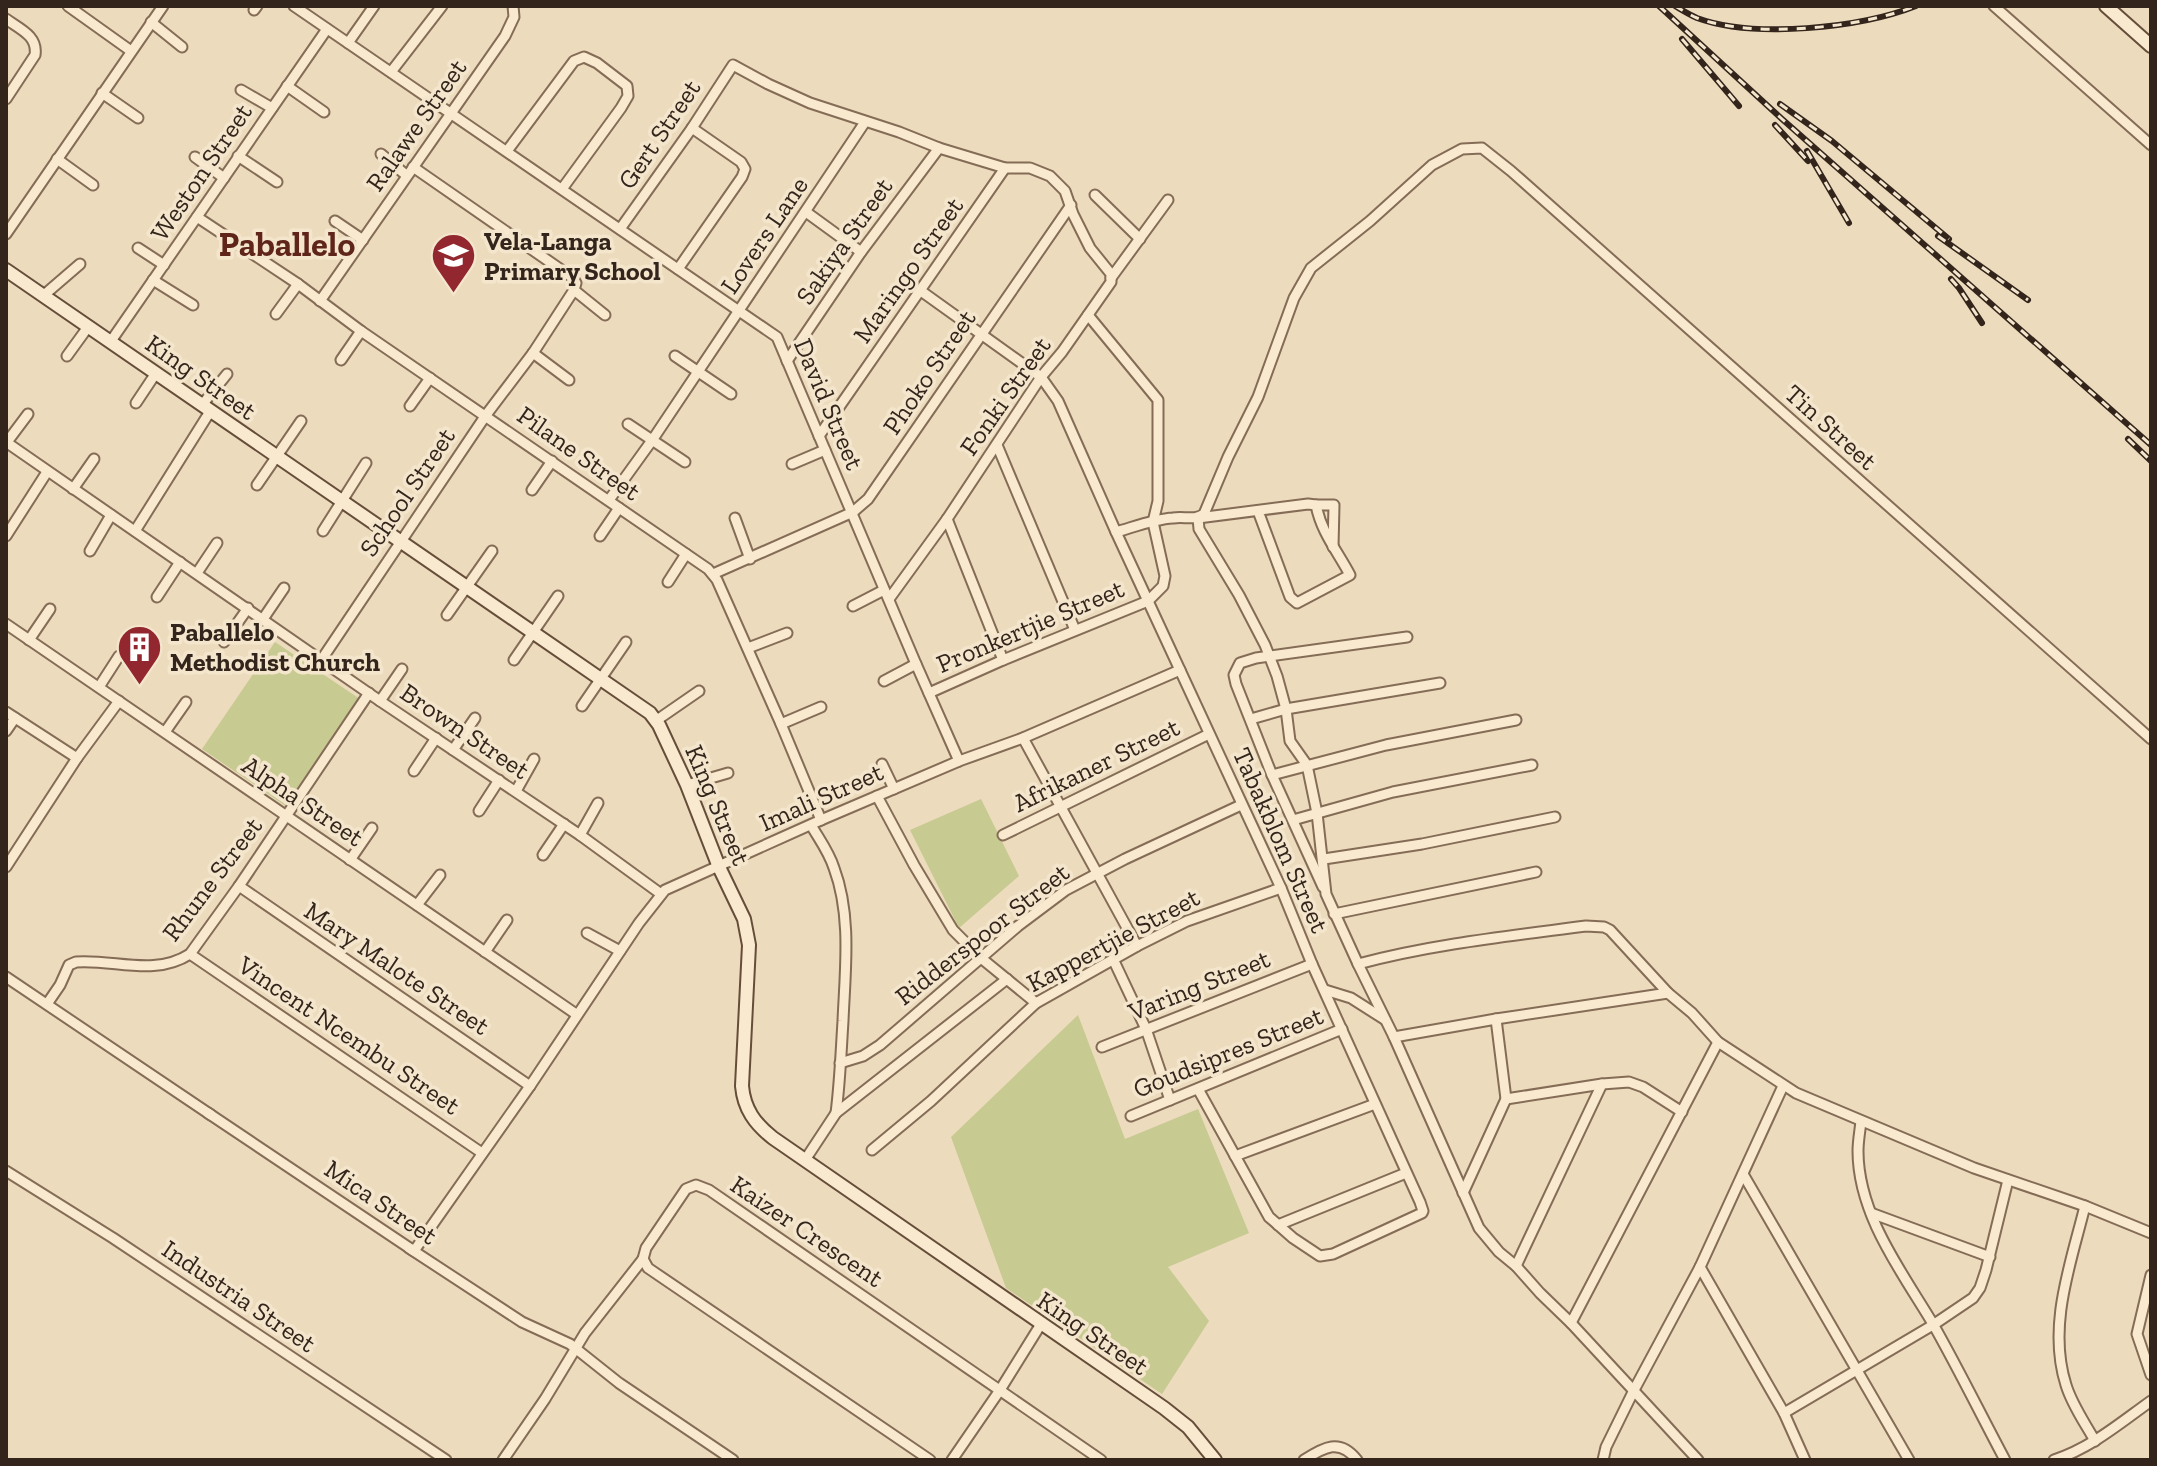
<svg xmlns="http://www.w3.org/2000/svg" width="2157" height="1466" font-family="'Zilla Slab',serif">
<rect width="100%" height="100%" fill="#eddbbd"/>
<g fill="#c7ca91">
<path d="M275,642L360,699L287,807L202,749Z"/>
<path d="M981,799L1019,876L959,928L910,830Z"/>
<path d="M1078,1015L1125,1139L1198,1109L1249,1233L1168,1267L1209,1321L1162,1394L1006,1288L951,1137Z"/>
</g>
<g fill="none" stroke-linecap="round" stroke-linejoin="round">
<defs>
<g id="street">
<path d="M68,6L131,51"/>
<path d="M294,6L777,337L916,664L959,761"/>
<path d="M1994,6L2151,145"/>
<path d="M254,10L257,6"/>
<path d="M6,19C20,29 38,36 35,55L6,99"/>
<path d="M151,22L182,47"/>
<path d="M348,43L374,6"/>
<path d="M391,72L442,6"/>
<path d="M287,86L324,112"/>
<path d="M241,90L272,108"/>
<path d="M102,93L138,118"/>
<path d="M507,151L574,61L584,57L597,63L627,86L628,96L621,108L562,189"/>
<path d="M381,154L406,175"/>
<path d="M238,156L277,182"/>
<path d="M195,157L224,178"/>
<path d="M57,159L93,185"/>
<path d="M413,167L573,278L576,283L574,290"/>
<path d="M1095,195L1140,239"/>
<path d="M806,212L861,252"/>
<path d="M197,217L298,284L361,331L708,569L717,580L781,724L821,820"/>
<path d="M335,221L363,240"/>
<path d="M620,229L692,128L733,65L768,84L810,103L899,132L939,148L1005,168H1030L1050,176L1065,191L1073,214L1090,248L1111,274V282L1062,352L1041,377L947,519L889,599"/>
<path d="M6,234L163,6"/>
<path d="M138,248L164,265"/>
<path d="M678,269L742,177L745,169L741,162L692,128"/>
<path d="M1111,278L1168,200"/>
<path d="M153,280L193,305"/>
<path d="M574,290L605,315"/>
<path d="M921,291L1041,377L1058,401L1116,532L1281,888L1312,964L1420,1202L1423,1211L1422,1213L1333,1254L1320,1256L1293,1238L1269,1217L1198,1089"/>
<path d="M44,295L80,264"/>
<path d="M320,301L505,36L514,17L513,6"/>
<path d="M276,314L298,284"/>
<path d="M111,341L327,29"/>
<path d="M533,353L569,380"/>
<path d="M67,356L88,327"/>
<path d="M675,356L731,394"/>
<path d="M341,360L361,331"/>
<path d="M787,361L861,252L939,148"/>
<path d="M136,403L156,373"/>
<path d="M202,405L227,374"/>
<path d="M410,406L430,378"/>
<path d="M628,424L685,462"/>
<path d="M819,436L1005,168"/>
<path d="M6,442L380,701L580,835L661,894"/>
<path d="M7,442L28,414"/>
<path d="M997,445L1075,630"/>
<path d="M792,464L825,450"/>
<path d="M257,485L301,421"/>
<path d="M73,489L94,459"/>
<path d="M532,490L552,461"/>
<path d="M609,500L653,439L865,122"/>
<path d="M1316,505H1334L1333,547"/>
<path d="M1258,511L1290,597L1297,603L1350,575C1338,552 1321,532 1316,505L1308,504L1198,518L1199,529L1239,595L1265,645L1277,676L1286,709L1290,741L1307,765L1317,813L1326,894L1358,964"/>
<path d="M735,518L750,559"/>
<path d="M947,519L1003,660"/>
<path d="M135,531L211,410"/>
<path d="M323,531L366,463"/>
<path d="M1116,532C1134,527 1154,519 1173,518C1185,516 1194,521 1204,514L1228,457L1258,397L1294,298L1311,268L1370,221L1432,165L1462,149L1482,148L1511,171L2151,739"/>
<path d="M6,536L47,472"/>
<path d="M600,536L619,508"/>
<path d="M90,551L111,515"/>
<path d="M197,573L217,543"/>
<path d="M713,574L853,512L868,499L1071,205"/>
<path d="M668,582L686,554"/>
<path d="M157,597L180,562"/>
<path d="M853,606L884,590"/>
<path d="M447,615L492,551"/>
<path d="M263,619L284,588"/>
<path d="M6,624L576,1014"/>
<path d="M29,640L50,609"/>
<path d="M224,642L248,608"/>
<path d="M748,648L787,633"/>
<path d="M322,659L486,415L533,353L574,290"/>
<path d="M514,660L558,596"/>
<path d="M884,681L916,664"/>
<path d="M99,687L119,656"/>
<path d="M929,693L1003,660L1148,601L1163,586L1165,576L1153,522L1158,501V400L1088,315"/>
<path d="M380,701L402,669"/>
<path d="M582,706L626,642"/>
<path d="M6,712L77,758"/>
<path d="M1251,719L1286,709L1440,683"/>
<path d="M657,720L699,691"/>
<path d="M781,724L821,707"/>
<path d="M6,731L15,718"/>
<path d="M165,732L186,702"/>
<path d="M1023,738L1137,946"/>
<path d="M453,750L475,718"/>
<path d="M882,764L894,789"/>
<path d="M414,771L436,738"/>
<path d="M1272,775L1386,745L1516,720"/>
<path d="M687,785L728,773"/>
<path d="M516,791L534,759"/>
<path d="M877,796L914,865L953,930L981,958L1036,1003"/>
<path d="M479,811L499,780"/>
<path d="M1293,820L1393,792L1532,765"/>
<path d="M811,825C819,839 829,852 834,868C852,916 845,971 843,1021C841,1052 840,1082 836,1113"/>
<path d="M580,835L598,803"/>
<path d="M1003,835L1209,734"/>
<path d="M543,855L564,824"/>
<path d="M1324,859L1422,844L1555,817"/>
<path d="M350,860L372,828"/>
<path d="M6,867L77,758L119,701"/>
<path d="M239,886L530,1086"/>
<path d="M1323,887L1272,775L1236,684L1234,675L1240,663L1256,658L1407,637"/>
<path d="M417,905L440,875"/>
<path d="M1334,914L1536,872"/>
<path d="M587,933L620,951"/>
<path d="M485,952L507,920"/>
<path d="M190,954L482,1153"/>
<path d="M1113,959L1146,1029L1170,1100"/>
<path d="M6,977L211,1115"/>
<path d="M1325,990L1351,998L1384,1019"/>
<path d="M47,1004L60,985L69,965L76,962C115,959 154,977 190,954L239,886L369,693"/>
<path d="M1394,1037L1496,1019L1668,993"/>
<path d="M1102,1047L1312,964"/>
<path d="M840,1063L863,1056L880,1045L1018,926L1066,890L1125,859L1241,805"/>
<path d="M1506,1099L1602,1084L1629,1082L1643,1087L1682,1112"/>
<path d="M208,1113L414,1251L530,1086L639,923L665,890L821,820L959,761L1023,738L1180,670"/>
<path d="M1131,1116L1342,1029"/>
<path d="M1861,1121C1860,1131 1858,1141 1858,1151C1858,1215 1902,1272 1933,1324C1958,1368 1981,1415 2005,1460"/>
<path d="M872,1150L931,1101L1036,1003L1137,946L1187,921L1281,888"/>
<path d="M1235,1156L1375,1104"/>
<path d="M805,1160L836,1113L1007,979"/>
<path d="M6,1171L113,1238L446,1460"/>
<path d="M1743,1174L1909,1460"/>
<path d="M1463,1193L1506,1099L1496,1019"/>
<path d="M2085,1206C2071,1263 2047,1326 2066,1385C2072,1405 2085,1423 2095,1441"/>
<path d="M1871,1213L1990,1257"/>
<path d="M1278,1225L1406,1173"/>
<path d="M409,1248L522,1322L570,1344L619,1383L733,1460"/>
<path d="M1516,1266L1602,1084"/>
<path d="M1700,1267L1784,1413L1805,1460"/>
<path d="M2151,1275L2137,1334L2151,1375"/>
<path d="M1571,1323L1718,1042"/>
<path d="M1784,1413L1933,1325L1973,1298L1980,1288L1986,1270L2008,1180"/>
<path d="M503,1460L545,1399L585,1333L643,1259"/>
<path d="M930,1460L648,1268L643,1259L646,1248L686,1189L696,1185L709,1190L1101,1460"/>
<path d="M952,1460L1000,1390L1041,1324"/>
<path d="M1304,1460C1324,1447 1340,1438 1357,1460"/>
<path d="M1603,1460L1606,1447L1634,1390L1700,1267L1783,1086"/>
<path d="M1698,1460L1571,1323L1540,1293L1516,1266L1499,1252L1479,1228L1394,1037L1358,964C1433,944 1510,936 1586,926L1604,927L1610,930L1668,993L1692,1013L1718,1042L1796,1093L1974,1168L2085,1206L2151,1233"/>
<path d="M2054,1460C2091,1448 2120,1423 2151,1401"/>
</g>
<g id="secondary">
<path d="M2106,6L2151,46"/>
<path d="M6,270L650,713L659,725L687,785L719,867L744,919L749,945L742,1086C744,1109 755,1124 773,1138L1164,1408L1188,1427L1215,1460"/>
</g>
</defs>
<use href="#street" stroke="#846c56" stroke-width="13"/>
<use href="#secondary" stroke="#654d3a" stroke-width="16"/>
<use href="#street" stroke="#f8e9cf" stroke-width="9"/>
<use href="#secondary" stroke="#f8e9cf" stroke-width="12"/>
<defs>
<g id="rail">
<path d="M1659,6L1782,119L2151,445"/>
<path d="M1675,6C1682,10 1690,15 1697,18C1754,39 1860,28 1916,6"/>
<path d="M1682,39L1739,106"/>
<path d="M1780,104L1832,141L1949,239"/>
<path d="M1775,125L1808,161"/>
<path d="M1807,151L1849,223"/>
<path d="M1938,236L2028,300"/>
<path d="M1951,279L1959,288L1982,323"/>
<path d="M2128,439L2151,461"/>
</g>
</defs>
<use href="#rail" stroke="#33251b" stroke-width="6"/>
<use href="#rail" stroke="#f4e6cc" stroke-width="3" stroke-dasharray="9" stroke-linecap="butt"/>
</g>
<defs>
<symbol id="school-pin" viewBox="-11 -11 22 30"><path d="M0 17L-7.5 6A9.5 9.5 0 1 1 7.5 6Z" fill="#92272f" stroke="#f4e6cc"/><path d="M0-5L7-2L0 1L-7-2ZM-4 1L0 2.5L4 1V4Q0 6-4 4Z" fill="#fff"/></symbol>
<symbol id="building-pin" viewBox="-11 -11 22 30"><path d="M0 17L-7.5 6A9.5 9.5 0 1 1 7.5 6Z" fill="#92272f" stroke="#f4e6cc"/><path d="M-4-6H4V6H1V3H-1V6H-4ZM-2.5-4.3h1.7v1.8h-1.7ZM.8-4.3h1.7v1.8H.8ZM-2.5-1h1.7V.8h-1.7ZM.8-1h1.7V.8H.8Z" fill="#fff"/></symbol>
</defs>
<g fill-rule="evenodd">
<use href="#school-pin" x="428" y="230" width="51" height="69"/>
<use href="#building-pin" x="114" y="622" width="51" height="69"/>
</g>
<g text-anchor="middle" stroke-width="7" stroke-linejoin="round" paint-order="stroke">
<g font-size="26" fill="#33251b" stroke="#f4e6cc">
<text transform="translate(416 125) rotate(-55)" y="9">Ralawe Street</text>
<text transform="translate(659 134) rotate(-56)" y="9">Gert Street</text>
<text transform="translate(201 172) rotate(-56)" y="9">Weston Street</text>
<text transform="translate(764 235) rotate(-56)" y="9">Lovers Lane</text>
<text transform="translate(844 241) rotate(-55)" y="9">Sakiya Street</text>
<text transform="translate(908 270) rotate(-55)" y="9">Maringo Street</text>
<text transform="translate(929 372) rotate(-56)" y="9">Phoko Street</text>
<text transform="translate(201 377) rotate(35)" y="9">King Street</text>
<text transform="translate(1005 396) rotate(-55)" y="9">Fonki Street</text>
<text transform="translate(829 404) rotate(67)" y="9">David Street</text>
<text transform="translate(1831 427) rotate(42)" y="9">Tin Street</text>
<text transform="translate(579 453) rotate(35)" y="9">Pilane Street</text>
<text transform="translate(407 492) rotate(-56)" y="9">School Street</text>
<text transform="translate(1030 626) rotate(-23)" y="9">Pronkertjie Street</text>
<text transform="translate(465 731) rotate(34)" y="9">Brown Street</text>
<text transform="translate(1096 765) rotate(-26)" y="9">Afrikaner Street</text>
<text transform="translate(821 797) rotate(-24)" y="9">Imali Street</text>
<text transform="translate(303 801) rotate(34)" y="9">Alpha Street</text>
<text transform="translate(718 805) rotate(67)" y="9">King Street</text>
<text transform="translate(1281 840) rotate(66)" y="9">Tabakblom Street</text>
<text transform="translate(212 879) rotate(-53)" y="9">Rhune Street</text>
<text transform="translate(982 934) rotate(-38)" y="9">Ridderspoor Street</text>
<text transform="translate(1113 940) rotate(-28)" y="9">Kappertjie Street</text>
<text transform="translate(397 968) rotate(34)" y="9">Mary Malote Street</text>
<text transform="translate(1199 985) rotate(-22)" y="9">Varing Street</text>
<text transform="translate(349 1035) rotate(34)" y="9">Vincent Ncembu Street</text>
<text transform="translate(1228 1052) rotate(-22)" y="9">Goudsipres Street</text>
<text transform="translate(381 1202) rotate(34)" y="9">Mica Street</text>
<text transform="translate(807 1231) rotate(34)" y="9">Kaizer Crescent</text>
<text transform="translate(239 1296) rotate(34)" y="9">Industria Street</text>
<text transform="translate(1093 1333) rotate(34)" y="9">King Street</text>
</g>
<g font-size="26" font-weight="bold" fill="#33251b" stroke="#f4e6cc" text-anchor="start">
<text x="484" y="250">Vela-Langa<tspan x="484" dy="30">Primary School</tspan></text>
<text x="170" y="641">Paballelo<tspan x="170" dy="30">Methodist Church</tspan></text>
</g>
<g font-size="34" font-weight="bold" fill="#5f251b" stroke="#f4e6cc">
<text x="287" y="256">Paballelo</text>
</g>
</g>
<rect width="2157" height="1466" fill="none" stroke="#33251b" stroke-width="16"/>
</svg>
